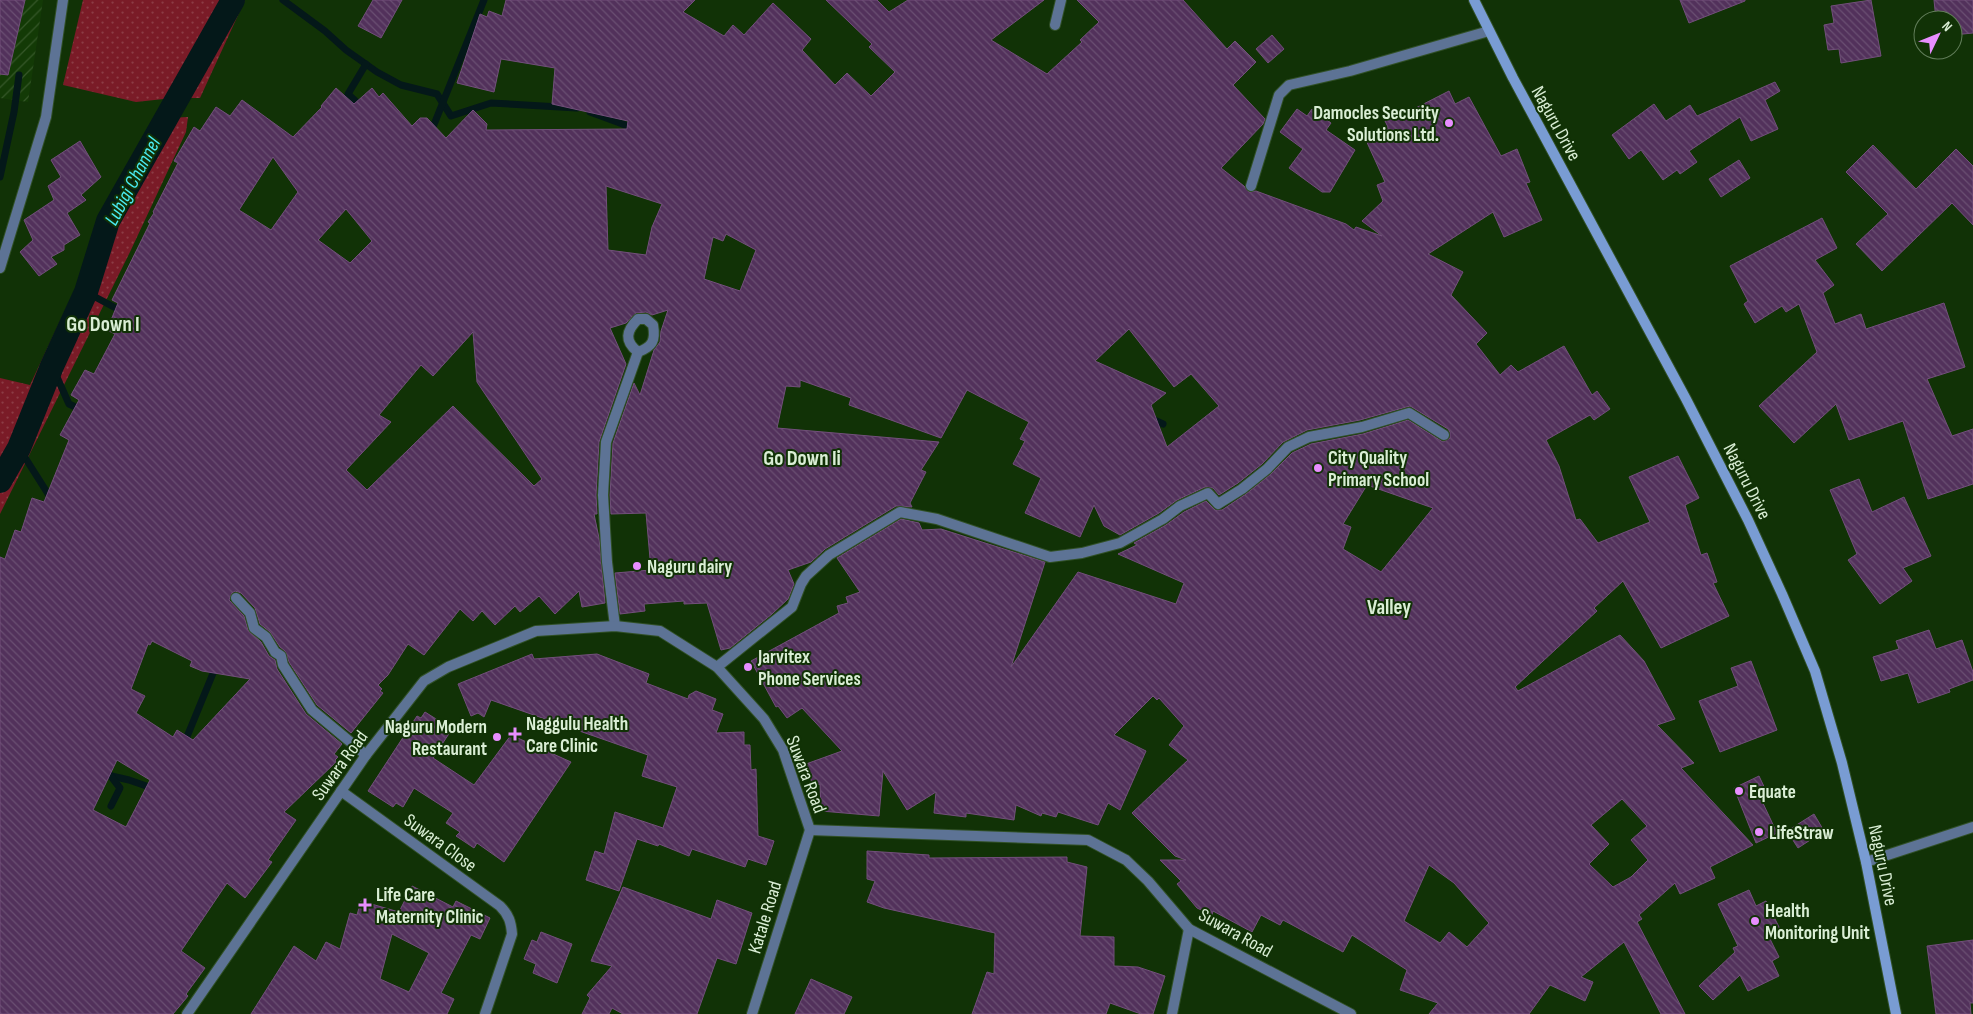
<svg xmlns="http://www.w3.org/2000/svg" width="1973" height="1014" font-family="'Sofia Sans Condensed',sans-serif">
<defs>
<pattern id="industrial-furrows" width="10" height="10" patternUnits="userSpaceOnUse" patternTransform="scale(1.25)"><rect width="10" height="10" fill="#133a06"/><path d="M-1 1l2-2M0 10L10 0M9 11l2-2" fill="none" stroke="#355729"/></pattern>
<pattern id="grass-dots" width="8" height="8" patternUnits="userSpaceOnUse" patternTransform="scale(1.25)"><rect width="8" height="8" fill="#7a1b27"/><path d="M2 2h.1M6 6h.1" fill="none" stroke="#8c3c45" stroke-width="1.8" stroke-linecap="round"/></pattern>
<pattern id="building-back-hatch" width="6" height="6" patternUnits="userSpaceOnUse" patternTransform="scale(1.25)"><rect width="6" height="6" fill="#52315b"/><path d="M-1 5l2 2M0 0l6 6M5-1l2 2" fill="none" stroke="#6a4f72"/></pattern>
</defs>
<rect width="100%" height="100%" fill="#113206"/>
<path fill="url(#industrial-furrows)" d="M0,0H43L28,102L0,98Z"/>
<g fill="url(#grass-dots)">
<path d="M83,0H245L200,98H173L136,102L63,85Z"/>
<path d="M188,117L186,132L130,252L0,514V378L30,385L134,163L168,118Z"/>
</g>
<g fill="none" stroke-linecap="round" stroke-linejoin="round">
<g stroke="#041819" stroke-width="7">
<path d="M283,0L325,31L346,50L377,72L401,85L437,94L451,116L491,103L577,108"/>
<path d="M362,107L348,94L366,64"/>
<path d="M590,112L636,129"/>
<path d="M431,132L484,0"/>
<path d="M0,177L14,112L19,75"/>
<path d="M86,292L123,312"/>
<path d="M52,366L69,404L84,411"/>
<path d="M1150,418L1163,424"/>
<path d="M19,448L50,497"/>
<path d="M184,744L216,666"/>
<path d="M103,774L129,780L155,789"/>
<path d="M110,775L120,788L111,806"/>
</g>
<path stroke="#041819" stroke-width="24" d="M0,481L19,448L52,366L86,292L108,221L233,0"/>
</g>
<g fill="url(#building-back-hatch)" stroke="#724f7b" fill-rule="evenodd">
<path d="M0,0H25L8,75L0,74Z"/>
<path d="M373,0H402L381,38L358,26Z"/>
<path d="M506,0H695L683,12L724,36L733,25L744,35L773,3L811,39L802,50L835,85L847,73L871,96L895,72L869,47L872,44L826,0H877L889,12L908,0H1044L991,40L1047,74L1082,42L1080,40L1099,22L1077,0H1183L1227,49L1235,41L1256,62L1233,85L1265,119L1263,124L1221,168L1244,186L1249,192L1256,191L1346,224L1354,230L1356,227L1382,236L1362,221L1383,201L1377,185L1385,182L1365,138L1388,127L1385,121L1402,115L1449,91L1455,104L1469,97L1501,156L1517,149L1530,182L1526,183L1542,220L1504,237L1493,212L1428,254L1463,272L1451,295L1487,333L1476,344L1500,375L1511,365L1518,372L1564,346L1592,395L1597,391L1610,409L1594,420L1590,415L1546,440L1559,466L1576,520L1580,519L1598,543L1650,522L1629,477L1678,456L1699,498L1685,505L1701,555L1707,553L1717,582L1713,583L1729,616L1661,648L1623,581L1594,608L1597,611L1515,687L1518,691L1620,635L1644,661L1675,719L1657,725L1694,763L1681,768L1753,845L1710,867L1715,878L1680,894L1675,883L1639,915L1642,919L1637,922L1685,1014H1661L1624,942L1581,977L1593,982L1585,1001L1550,985L1529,1014H1429L1438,1003L1400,990L1407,970L1352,935L1343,952L1283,920L1280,925L1261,915L1252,932L1213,911L1212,915L1197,908L1177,884L1181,881L1160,860H1186L1175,856L1132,813L1188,760L1169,745L1184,726L1159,698L1157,700L1153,696L1114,735L1146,751L1120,810L1108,803L1098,825L1058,812L1056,817L1042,813L1041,816L1016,805L1014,820L966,813V817L934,813L936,792L907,810L883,771L879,816L821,811L820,784L813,786L806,764L842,751L802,708L787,718L778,706L776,707L751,661L839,613L837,606L848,603L846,597L860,592L837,558L901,519L919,523L922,530L941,529L1045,562L1011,667L1078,572L1176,604L1184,583L1118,554L1137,545L1134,543L1166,525L1184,512L1206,501L1215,510H1222L1246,494L1271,474L1292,453L1311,444L1363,434L1408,420L1443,442L1450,438V432L1448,429L1410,406L1360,420L1307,430L1283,442L1262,464L1238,483L1219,495L1213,488L1205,487L1177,500L1159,513L1120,535L1104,526L1094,505L1080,537L1025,513L1041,478L1013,464L1025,441L1020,439L1029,422L967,390L941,438L849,405L851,398L800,380V387L786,386L777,428L939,442L921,470L926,472L910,503L912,507L896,506L825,549L811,562L788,570L794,584L788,599L772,614L730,648L721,650L707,603L684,604V601L644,604L645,611L620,614L615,573L651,570L646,513L611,514L610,495L613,443L634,383L640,395L654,350L660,342L661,331L668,310L652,315L646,312L636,313L626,323L610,328L626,364L599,442L596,495L597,514H594L599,538L605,603L582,607L579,591L555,614L539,596L520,612L515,606L495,625L482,611L473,621L460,609L424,655L408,644L388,675L378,685L382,689L380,691L383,693L351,733L317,705L289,662L285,651L280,647L270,632L260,624L255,608L241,593L235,591L232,593L229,600L244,616L248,630L261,642L269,656L275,660L277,669L306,714L342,744L334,754L338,757L335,760L336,762L284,812L296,820L268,860L272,862L245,898L227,883L181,951L205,968L186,994L188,996L173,1014H0V557L5,559L15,530L21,532L32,498L44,502L69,440L60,435L79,400L71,395L85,370L94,374L115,334L107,330L118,303L112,300L150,223L148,222L154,213L153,212L178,163L174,161L194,127L200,131L216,107L230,116L242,100L293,137L322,107L321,106L336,88L354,104L372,88L379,97L383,93L412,126L420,118H427L446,138L473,110L487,124L486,130L627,129L628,121L552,104L555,68L501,59L494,92L457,83L480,14L487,17L489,11L502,16ZM273,157L298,192L271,230L239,210ZM606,186L662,204L652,227L646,255L608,250ZM346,209L372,241L350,263L318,240ZM726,234L756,250L740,291L704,279L713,237L723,241ZM1129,329L1174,387L1191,374L1219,406L1167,447L1151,405L1166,393L1095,361ZM473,332L477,382L542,479L534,486L453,406L367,490L346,470L391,422L379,415L421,365L433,376ZM1367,485L1433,508L1381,572L1343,549L1351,527L1343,524ZM152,641L192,661L190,666L202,671L250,679L193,740L177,730L173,737L136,713L145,696L131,689L148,644L150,645ZM117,760L150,780L126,827L93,810ZM1622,799L1647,826L1631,840L1648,860L1631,877L1613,887L1589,864L1609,844L1591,825ZM1429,865L1454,883L1489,923L1467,947L1449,932L1440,943L1404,921Z"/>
<path d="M1680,0H1745V1L1689,23Z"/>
<path d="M1871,0L1881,56L1841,63L1839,49L1828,50L1824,25L1834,23L1831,6Z"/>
<path d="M1934,0H1973V33L1953,35V20H1936Z"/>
<path d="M1272,35L1284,49L1268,63L1256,49Z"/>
<path d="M1775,82L1780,91L1765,100L1778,129L1751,141L1740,117L1689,151L1697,162L1680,174L1677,170L1663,180L1641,150L1629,159L1612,135L1654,104L1666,121L1690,105L1697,116Z"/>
<path d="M1297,109L1307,116L1312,109L1331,123L1326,130L1355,150L1330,192H1322L1289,168L1303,149L1280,132Z"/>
<path d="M80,141L101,177L81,195L86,200L67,213L80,235L64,245V250L51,257L57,264L39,276L20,252L33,240L24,220L54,200L48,186L61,177L51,160Z"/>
<path d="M1873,145L1916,189L1956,149L1973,166V225L1952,203L1882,271L1856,244L1888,214L1846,172Z"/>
<path d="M1739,160L1750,178L1721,197L1709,179Z"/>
<path d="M1822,218L1837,248L1815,260L1834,285L1823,293L1835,324L1861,314L1866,329L1944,303L1965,367L1927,379L1952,436L1973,429V484L1928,499L1903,421L1849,440L1836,404L1794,443L1759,406L1817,352L1799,304L1786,312L1782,306L1755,323L1744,304L1748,301L1730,266Z"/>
<path d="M1859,479L1872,512L1904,497L1931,556L1903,568L1912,581L1880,604L1848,560L1857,554L1830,490Z"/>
<path d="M1929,630L1936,649L1962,640L1973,672V680L1949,689L1950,692L1918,703L1908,673L1881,681L1873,657L1899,649L1896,641Z"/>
<path d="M532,654L534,659L597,654L649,674L646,683L688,699L689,695L696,691L716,699L712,710L723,714L716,733L744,732V745H750L751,770L756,769L758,836L774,841L766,865L748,859L745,867L692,849L689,856L659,844L658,846L637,839L619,891L586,880L595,851L604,854L615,812L663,828L677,787L642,776L648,755L491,700L484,717L478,713L471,716L458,684Z"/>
<path d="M1751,661L1777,730L1720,752L1699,701L1738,686L1731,668Z"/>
<path d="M425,712L452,729L433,758L474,785L511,735L571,762L504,862L477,843L474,848L456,836L460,832L446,823L453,813L414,788L403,807L396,803L393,807L368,791L417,716L421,718Z"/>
<path d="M1759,776L1768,795L1761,799L1777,833L1756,843L1734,788Z"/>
<path d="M1814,814L1824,831L1798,848L1787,831Z"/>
<path d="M867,851L929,855V858L1067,857V862L1087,867L1080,936L1114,937V966L1138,967L1165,976L1153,1014H1141L1110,1003L1106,1014H972L987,972L994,974L995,933L884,908L867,902L875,881L867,879Z"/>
<path d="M412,886L453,907L456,901L490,918L480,939L471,935L441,993L454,999L447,1014H251L294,946L316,961L326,942L340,949L350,913L357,915L361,901L399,912ZM392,934L429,953L409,992L380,979Z"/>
<path d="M623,887L711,919L717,900L752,913L736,964L717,958L697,1014H623L612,1008L609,1014H582L590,998L587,995L612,966L591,961Z"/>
<path d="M1749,890L1756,906L1766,901L1782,933L1770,939L1779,957L1772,961L1779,976L1748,991L1740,975L1713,1000L1699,986L1735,952L1733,948L1738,946L1718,904Z"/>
<path d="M541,932L572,944L557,983L533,973L536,964L524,959L532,940L537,942Z"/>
<path d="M1973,940V1003H1970L1971,1014H1936L1927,946Z"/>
<path d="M811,979L852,997L844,1014H795Z"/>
</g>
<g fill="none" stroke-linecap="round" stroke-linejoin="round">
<defs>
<g id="street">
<path d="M1055,25L1061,0"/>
<path d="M1251,186L1279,95L1289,85L1350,71L1489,31"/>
<path d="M0,268L46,117L63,0"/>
<path d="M638,319H646L653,325C656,341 652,347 638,352C624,341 626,331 638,319Z"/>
<path d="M236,598L250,613L254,628L266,637L275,652L281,656L283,665L312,710L366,755"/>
<path d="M615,626L607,562L603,495L606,442L638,352"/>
<path d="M717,667L792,607L801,584L806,576L829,555L900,512L937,519L1050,557L1082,553L1120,543L1163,519L1180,506L1208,493L1218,504L1242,489L1267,469L1288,447L1309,437L1362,427L1409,413L1444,435"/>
<path d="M341,791L500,906C509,915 511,922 512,934L485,1014"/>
<path d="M810,830L1088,840L1126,860L1148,881L1189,929L1351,1014"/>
<path d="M1866,862L1973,827"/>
<path d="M187,1014L366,755L424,681L448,667L536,631L615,626L660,631L717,667L764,719L783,750L810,830"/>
<path d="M752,1014L810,830"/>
<path d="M1172,1014L1189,929"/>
</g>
<path id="secondary" d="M1474,0L1513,78L1686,399L1748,520L1782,594L1815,671L1842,763L1866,862L1896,1014"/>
</defs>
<use href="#street" stroke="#315027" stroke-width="12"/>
<use href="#secondary" stroke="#315027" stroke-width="12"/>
<use href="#street" stroke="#5d7395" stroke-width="10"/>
<use href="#secondary" stroke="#799cd3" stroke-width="10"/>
</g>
<g fill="#e88eff" stroke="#113206" stroke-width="2">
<circle cx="1449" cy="123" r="5"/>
<circle cx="1318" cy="468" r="5"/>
<circle cx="637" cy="566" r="5"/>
<circle cx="748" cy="667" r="5"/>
<path d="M512.5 726.5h5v5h5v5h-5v5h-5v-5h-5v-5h5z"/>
<circle cx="497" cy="737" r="5"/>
<circle cx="1739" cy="791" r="5"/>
<circle cx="1759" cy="832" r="5"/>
<path d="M362.5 897.5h5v5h5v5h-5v5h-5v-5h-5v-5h5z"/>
<circle cx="1755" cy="921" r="5"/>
</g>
<g text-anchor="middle" stroke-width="4" stroke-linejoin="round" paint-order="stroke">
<g font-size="19" font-weight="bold" fill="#daeed5" stroke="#113206" text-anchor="start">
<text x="1439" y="119" text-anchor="end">Damocles Security<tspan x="1439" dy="22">Solutions Ltd.</tspan></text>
<text x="1328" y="464">City Quality<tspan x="1328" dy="22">Primary School</tspan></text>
<text x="647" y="573">Naguru dairy</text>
<text x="758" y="663">Jarvitex<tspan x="758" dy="22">Phone Services</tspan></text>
<text x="526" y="730">Naggulu Health<tspan x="526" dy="22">Care Clinic</tspan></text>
<text x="487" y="733" text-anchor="end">Naguru Modern<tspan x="487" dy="22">Restaurant</tspan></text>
<text x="1749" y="798">Equate</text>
<text x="1769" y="839">LifeStraw</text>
<text x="376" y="901">Life Care<tspan x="376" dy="22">Maternity Clinic</tspan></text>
<text x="1765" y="917">Health<tspan x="1765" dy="22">Monitoring Unit</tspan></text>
</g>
<g font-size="19" fill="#daeed5" stroke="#113206">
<text transform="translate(1557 123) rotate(61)" y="7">Naguru Drive</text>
<text transform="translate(1748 481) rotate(63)" y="7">Naguru Drive</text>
<text transform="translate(339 765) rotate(-54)" y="7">Suwara Road</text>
<text transform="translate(807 774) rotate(69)" y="7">Suwara Road</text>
<text transform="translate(441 842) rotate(36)" y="7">Suwara Close</text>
<text transform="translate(1884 865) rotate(78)" y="7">Naguru Drive</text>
<text transform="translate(764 917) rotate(-73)" y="7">Katale Road</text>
<text transform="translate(1236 932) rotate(29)" y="7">Suwara Road</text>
</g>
<g font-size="20" font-style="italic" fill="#4aebf2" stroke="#113206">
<text transform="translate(132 181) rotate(-62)" y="7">Lubigi Channel</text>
</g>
<g font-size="21" font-weight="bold" fill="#daeed5" stroke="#113206">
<text x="103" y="331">Go Down I</text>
<text x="802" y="465">Go Down Ii</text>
<text x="1389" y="614">Valley</text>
</g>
</g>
<g transform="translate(1938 35) rotate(47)"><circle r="24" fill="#113206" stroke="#617d59"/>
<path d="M0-4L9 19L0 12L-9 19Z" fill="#e88eff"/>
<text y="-8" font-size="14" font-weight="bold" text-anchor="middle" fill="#daeed5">N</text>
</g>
</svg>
